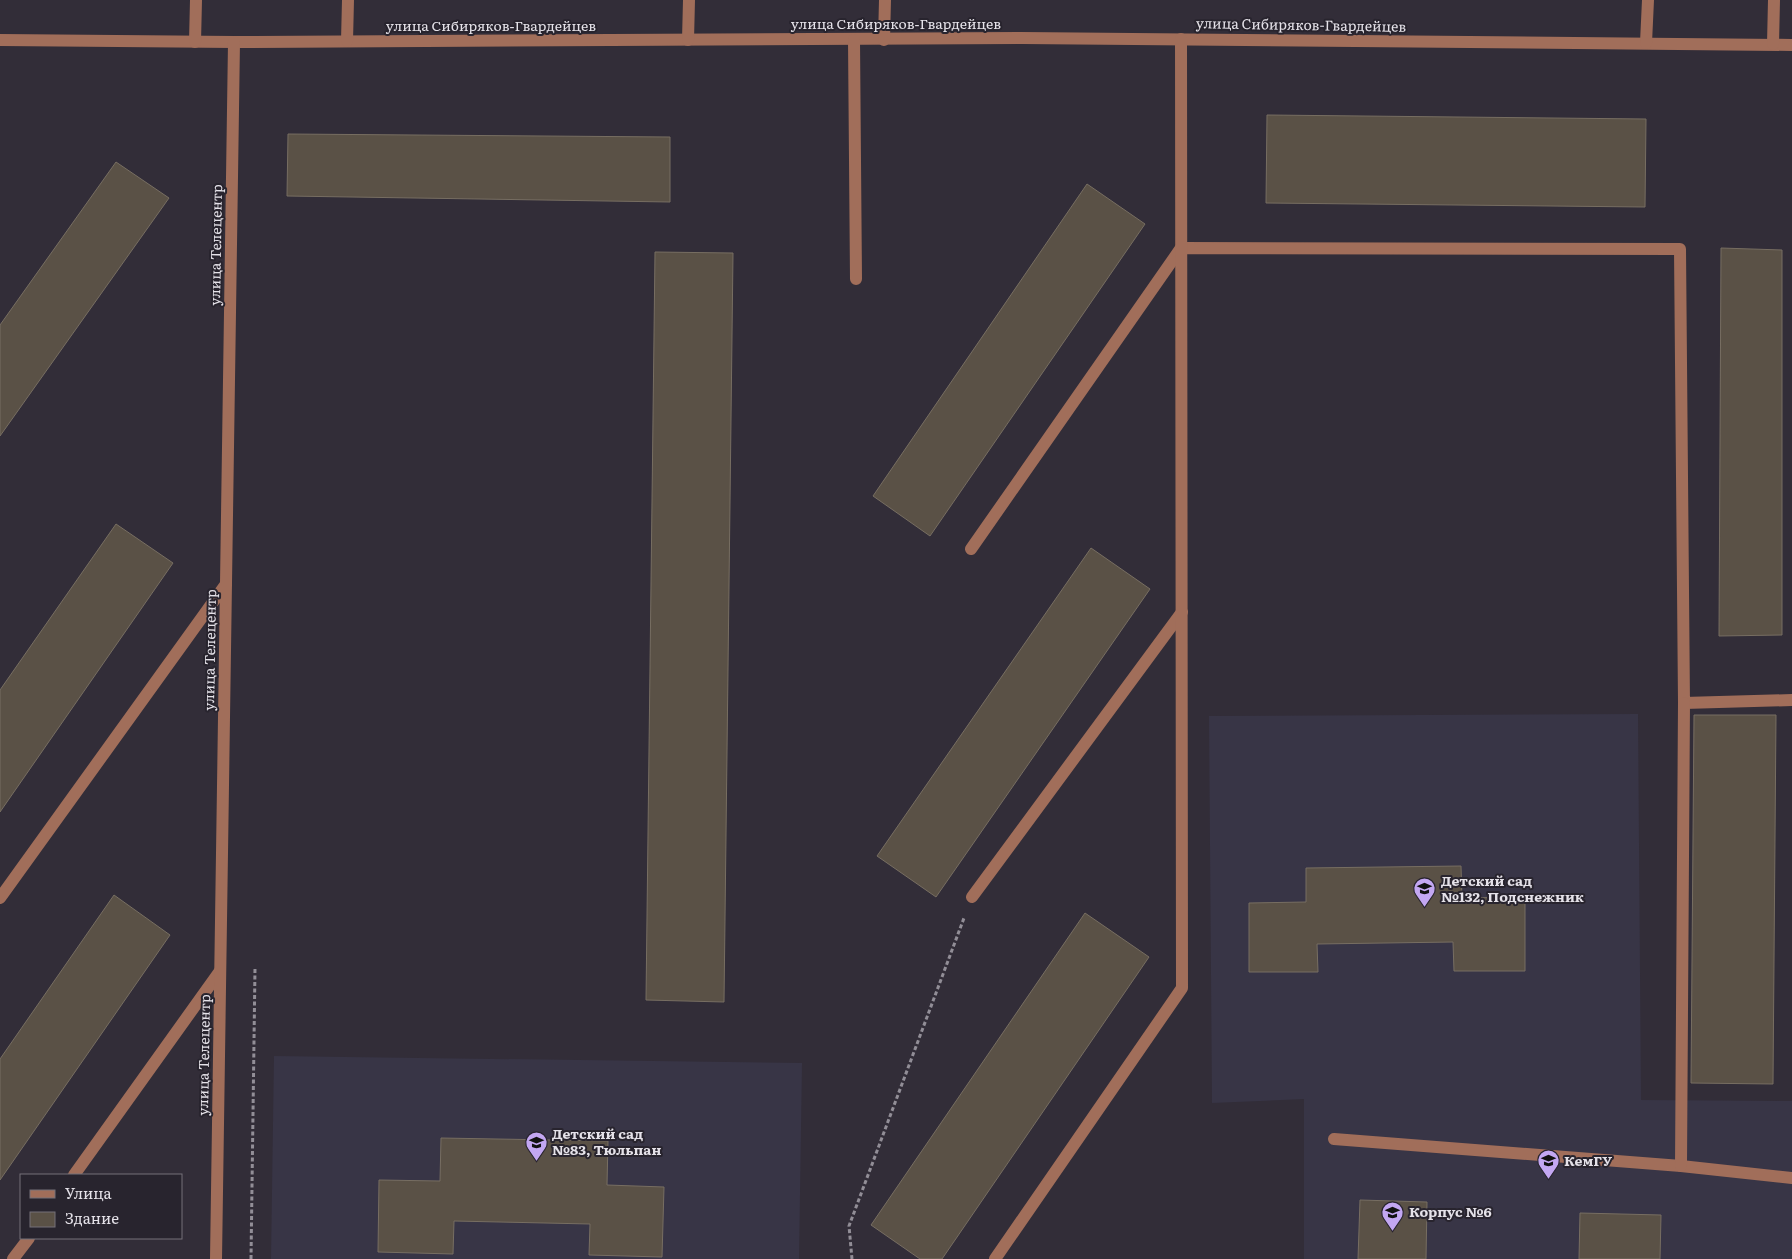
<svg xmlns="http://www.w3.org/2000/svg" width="1792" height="1259" font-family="Literata,serif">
<rect width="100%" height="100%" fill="#322d38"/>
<g fill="#383546">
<path d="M1638,714L1641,1100L1792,1101V1259H1304V1099L1212,1103L1209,716Z"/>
<path d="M274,1056L802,1063L799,1259H271Z"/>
</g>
<g fill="#5a5146" stroke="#776e62">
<path d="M1267,115L1646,119L1645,207L1266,203Z"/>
<path d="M288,134L670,137V202L287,196Z"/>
<path d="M116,162L169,198L0,436V325Z"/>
<path d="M1087,184L1145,224L930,536L873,496Z"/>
<path d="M1721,248L1782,250V635L1719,636Z"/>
<path d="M655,252L733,253L724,1002L646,1000Z"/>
<path d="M116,524L173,563L0,812V690Z"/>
<path d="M1091,548L1150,589L936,897L877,856Z"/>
<path d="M1694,715H1776L1773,1084L1691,1083Z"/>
<path d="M1461,866L1462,898L1525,897V971H1454L1453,942L1317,944L1318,972H1249V903L1306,902V868Z"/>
<path d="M114,895L170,935L0,1180V1059Z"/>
<path d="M1085,913L1149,957L942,1259H920L871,1225Z"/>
<path d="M441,1138L608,1141L607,1185L664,1187L662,1257L589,1255L590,1224L454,1221L453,1254L378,1252L379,1180L440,1181Z"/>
<path d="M1360,1200L1427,1202L1426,1259H1358Z"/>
<path d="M1580,1213L1661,1215L1660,1259H1579Z"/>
</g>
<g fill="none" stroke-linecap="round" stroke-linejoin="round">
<g stroke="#928e97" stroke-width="3" stroke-dasharray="4 2.5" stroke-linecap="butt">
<path d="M251,1259L255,968"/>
<path d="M852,1259L849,1226L964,918"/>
</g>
<g stroke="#a16e5a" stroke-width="12">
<path d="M0,40L234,42L1022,38L1792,45"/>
<path d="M688,40L689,0"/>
<path d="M854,40L856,279"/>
<path d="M884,40L885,0"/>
<path d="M347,41L348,0"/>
<path d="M195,42L196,0"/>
<path d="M1646,43L1648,0"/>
<path d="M1773,44L1774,0"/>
<path d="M971,549L1181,248L1680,249L1684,703L1792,700"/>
<path d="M972,897L1182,612"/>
<path d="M0,898L226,584"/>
<path d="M1334,1139L1681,1166L1792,1178"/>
<path d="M1681,1166L1684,703"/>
<path d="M74,1175L220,971"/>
<path d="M13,1259L29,1238"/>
<path d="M216,1259L234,42"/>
<path d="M995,1259L1182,988L1181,39"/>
</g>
</g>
<defs>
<symbol id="school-pin" viewBox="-11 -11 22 30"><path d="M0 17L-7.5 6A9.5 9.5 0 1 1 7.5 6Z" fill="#c3a7f2" stroke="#28242e"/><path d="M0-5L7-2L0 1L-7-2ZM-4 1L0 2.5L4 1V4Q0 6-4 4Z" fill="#111"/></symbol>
<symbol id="university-pin" viewBox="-11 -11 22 30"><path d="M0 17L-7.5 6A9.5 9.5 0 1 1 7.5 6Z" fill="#c3a7f2" stroke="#28242e"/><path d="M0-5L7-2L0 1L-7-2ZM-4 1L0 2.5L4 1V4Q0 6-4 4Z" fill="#111"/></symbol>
</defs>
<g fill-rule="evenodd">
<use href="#school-pin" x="1412" y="876" width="25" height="34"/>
<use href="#school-pin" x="524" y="1130" width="25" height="34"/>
<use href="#university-pin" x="1536" y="1148" width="25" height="34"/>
<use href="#university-pin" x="1380" y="1200" width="25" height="34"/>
</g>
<g text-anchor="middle" stroke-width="4" stroke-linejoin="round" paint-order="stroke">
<g font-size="14" fill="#e5e2e9" stroke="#28242e">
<text x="896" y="29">улица Сибиряков-Гвардейцев</text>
<text transform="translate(1301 25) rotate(1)" y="5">улица Сибиряков-Гвардейцев</text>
<text x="491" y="31">улица Сибиряков-Гвардейцев</text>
<text transform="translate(216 245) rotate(-89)" y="5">улица Телецентр</text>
<text transform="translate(210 650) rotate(-89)" y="5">улица Телецентр</text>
<text transform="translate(204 1055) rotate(-89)" y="5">улица Телецентр</text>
</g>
<g font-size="14" font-weight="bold" fill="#e5e2e9" stroke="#28242e" text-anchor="start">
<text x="1441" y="886">Детский сад<tspan x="1441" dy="16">№132, Подснежник</tspan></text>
<text x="552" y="1139">Детский сад<tspan x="552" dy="16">№83, Тюльпан</tspan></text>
<text x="1564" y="1166">КемГУ</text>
<text x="1409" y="1217">Корпус №6</text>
</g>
</g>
<rect x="20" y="1174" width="162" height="65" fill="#28242e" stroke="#747079"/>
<rect x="30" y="1190" width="25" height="8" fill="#a16e5a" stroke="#747079"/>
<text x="65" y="1199" font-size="15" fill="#e5e2e9">Улица</text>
<rect x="30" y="1212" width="25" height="15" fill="#5a5146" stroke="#747079"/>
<text x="65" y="1224" font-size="15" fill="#e5e2e9">Здание</text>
</svg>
